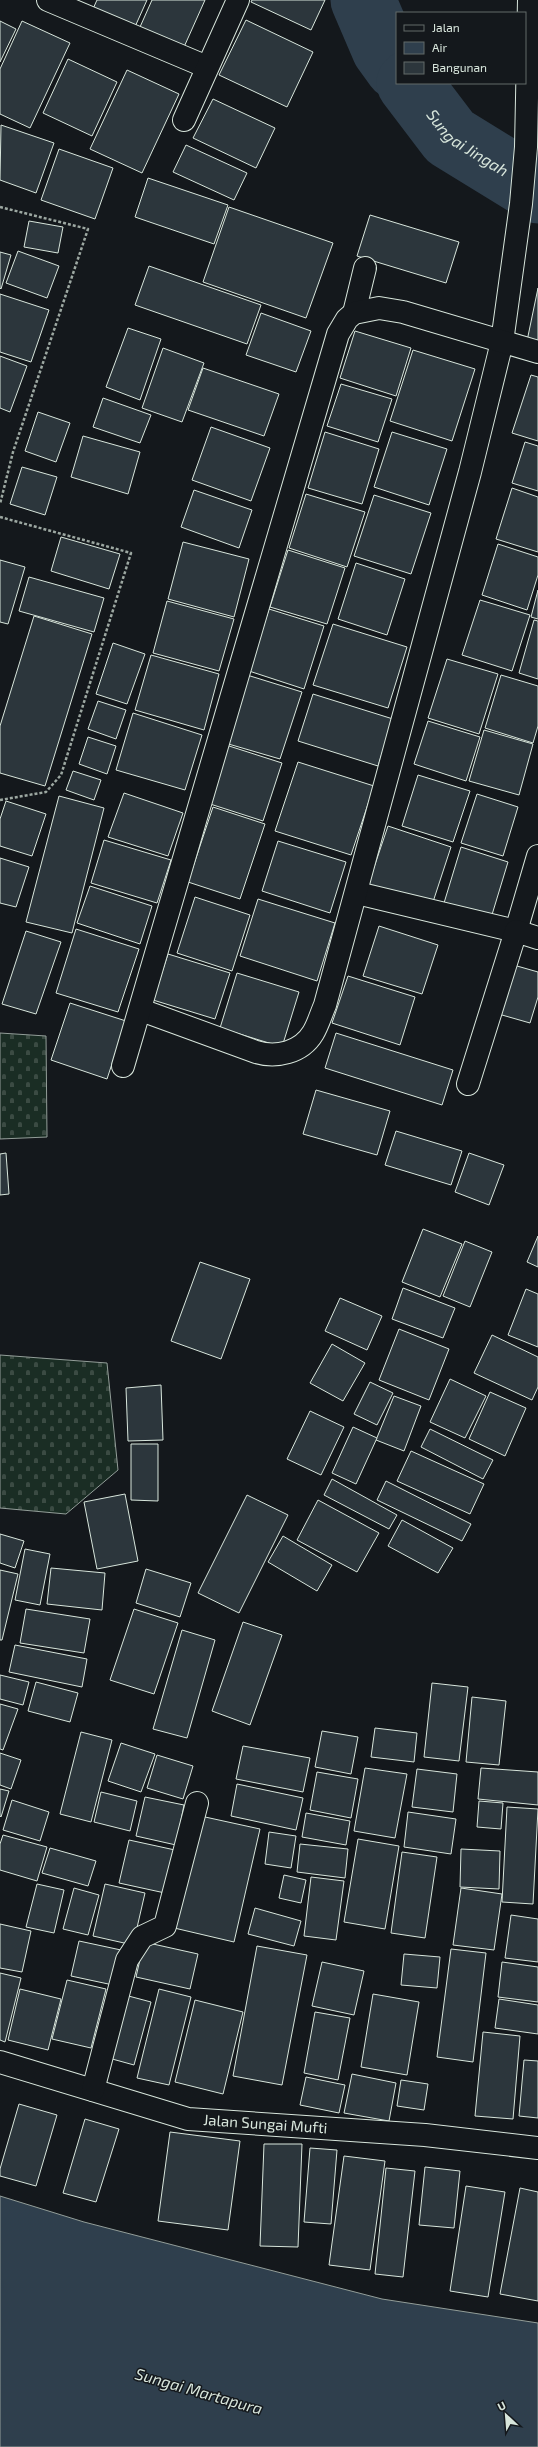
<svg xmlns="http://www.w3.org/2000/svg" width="538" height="2447" font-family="'Exo 2',sans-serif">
<defs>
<pattern id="cemetery-stones" width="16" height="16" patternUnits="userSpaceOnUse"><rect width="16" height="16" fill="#1a2d24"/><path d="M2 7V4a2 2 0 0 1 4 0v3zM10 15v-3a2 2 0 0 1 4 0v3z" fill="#3b4b43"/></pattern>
</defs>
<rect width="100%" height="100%" fill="#14181c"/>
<g fill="url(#cemetery-stones)" stroke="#939e99">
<path d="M0,1033L46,1036L47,1137L0,1139Z"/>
<path d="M0,1355L107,1363L118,1470L66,1514L0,1508Z"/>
</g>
<path fill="#2f3f4d" stroke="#939e99" d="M0,2196L84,2222L382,2299L538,2323V2447H0Z"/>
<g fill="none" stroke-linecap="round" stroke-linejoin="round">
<g stroke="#2f3f4d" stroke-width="65">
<path d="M363,0L384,49L397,67"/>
<path id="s1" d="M409,83L450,137L538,191"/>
</g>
</g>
<g fill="#2c363c" stroke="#d8e6dc">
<path d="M97,0H147L134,29L92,11Z"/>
<path d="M152,0H205L184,47L140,27Z"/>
<path d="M252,0H325L311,30L251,2Z"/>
<path d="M246,20L313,52L287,107L219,75Z"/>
<path d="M0,21L16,29L0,62Z"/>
<path d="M22,21L70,43L30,128L0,114V69Z"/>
<path d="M68,59L117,82L92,136L43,113Z"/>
<path d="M127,70L179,94L142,173L90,149Z"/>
<path d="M213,99L275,128L256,168L193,138Z"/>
<path d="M1,125L54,143L36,193L0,180Z"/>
<path d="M186,145L247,173L234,200L173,172Z"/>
<path d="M59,149L113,168L95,219L41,200Z"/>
<path d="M148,178L228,205L214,244L135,217Z"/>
<path d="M229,207L333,243L306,318L203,282Z"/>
<path d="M370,215L459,242L446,283L357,256Z"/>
<path d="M29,221L63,227L58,253L24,247Z"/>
<path d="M18,251L59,266L47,298L6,283Z"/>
<path d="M0,252L11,255L1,289L0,288Z"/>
<path d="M149,266L261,305L247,344L135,305Z"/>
<path d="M538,288V343L527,341Z"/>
<path d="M0,294L49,310L31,362L0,352Z"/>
<path d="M261,313L311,331L296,372L246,355Z"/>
<path d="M128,328L161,339L140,400L106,387Z"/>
<path d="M355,331L411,348L396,396L340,378Z"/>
<path d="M163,348L204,363L182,422L142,408Z"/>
<path d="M413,350L475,369L452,441L390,421Z"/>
<path d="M0,356L27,366L10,412L0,408Z"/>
<path d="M203,368L279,394L264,436L188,410Z"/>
<path d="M531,375L538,377V441L512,433Z"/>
<path d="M341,384L392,399L378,442L327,426Z"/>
<path d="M103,398L151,415L140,443L93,427Z"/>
<path d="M38,412L70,423L56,462L25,451Z"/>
<path d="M211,427L270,448L251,501L192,480Z"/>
<path d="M325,432L379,449L362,504L308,488Z"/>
<path d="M392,432L447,449L429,505L374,487Z"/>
<path d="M83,436L140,452L128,494L71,477Z"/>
<path d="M525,442L538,446V491L512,483Z"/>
<path d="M22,467L57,477L45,515L10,504Z"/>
<path d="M512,488L538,497V552L496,539Z"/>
<path d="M194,490L252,510L239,548L181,527Z"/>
<path d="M306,494L365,512L347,567L289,548Z"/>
<path d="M374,495L431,513L411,574L354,556Z"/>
<path d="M61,537L120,554L109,589L51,571Z"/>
<path d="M183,542L249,559L234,617L168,599Z"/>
<path d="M498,544L538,557V575L527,610L482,595Z"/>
<path d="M288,550L345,568L327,624L270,607Z"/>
<path d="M0,560L25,567L8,624L0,622Z"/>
<path d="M356,563L405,579L387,635L338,619Z"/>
<path d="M29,577L104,598L94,632L19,611Z"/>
<path d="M538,590V619L531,617Z"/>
<path d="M480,600L530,615L512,671L462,655Z"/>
<path d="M167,601L234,619L219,671L153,653Z"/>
<path d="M269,609L324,626L304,689L249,671Z"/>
<path d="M34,616L92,634L45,786L0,773V726Z"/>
<path d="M534,620L538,621V679L519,673Z"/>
<path d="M333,624L407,647L388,708L313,685Z"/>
<path d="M113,643L145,654L127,704L96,694Z"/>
<path d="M151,655L219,674L204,730L135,710Z"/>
<path d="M447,659L498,674L479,734L428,718Z"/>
<path d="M247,675L302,692L280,759L225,743Z"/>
<path d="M501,675L538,686V726L533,743L485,728Z"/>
<path d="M313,694L393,719L378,766L298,741Z"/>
<path d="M98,701L126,710L116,739L88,729Z"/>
<path d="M133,713L202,735L185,790L116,770Z"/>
<path d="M428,721L480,737L466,781L414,764Z"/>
<path d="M484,730L533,744L519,795L469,781Z"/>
<path d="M88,737L116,746L107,774L79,764Z"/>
<path d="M226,745L282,763L263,821L207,803Z"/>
<path d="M298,762L374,786L351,855L275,831Z"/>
<path d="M73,771L101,780L94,800L66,790Z"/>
<path d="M418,775L470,791L453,842L402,826Z"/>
<path d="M124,793L183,813L168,856L108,837Z"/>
<path d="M477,794L518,807L503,856L461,843Z"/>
<path d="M59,796L104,808L72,933L26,922Z"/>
<path d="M6,801L46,814L32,856L0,846V819Z"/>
<path d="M213,807L265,824L240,899L188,882Z"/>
<path d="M388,826L451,847L431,908L367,888Z"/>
<path d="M104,840L171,860L157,903L91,883Z"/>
<path d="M278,841L346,862L330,913L262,891Z"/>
<path d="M461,847L508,862L491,918L444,903Z"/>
<path d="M0,858L29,867L16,907L0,903Z"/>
<path d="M90,886L152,906L140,944L77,923Z"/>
<path d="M195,897L250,915L232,971L177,953Z"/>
<path d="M258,899L335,923L317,981L240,956Z"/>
<path d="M379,926L438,945L422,994L363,976Z"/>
<path d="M76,929L139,949L118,1012L56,993Z"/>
<path d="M26,931L61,942L36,1014L2,1004Z"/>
<path d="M168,954L230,973L215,1019L153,1000Z"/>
<path d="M510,964L538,972V997L530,1023L495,1013Z"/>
<path d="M237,973L299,992L282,1047L220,1028Z"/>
<path d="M348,976L415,997L400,1045L332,1023Z"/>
<path d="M70,1003L126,1021L107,1079L51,1060Z"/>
<path d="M336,1033L453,1070L442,1105L325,1068Z"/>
<path d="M316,1090L390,1111L377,1155L303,1134Z"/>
<path d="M396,1131L462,1151L451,1185L385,1165Z"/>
<path d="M6,1153L9,1194L0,1195V1154Z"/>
<path d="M469,1153L504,1165L489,1205L455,1192Z"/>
<path d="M423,1229L462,1244L440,1297L402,1282Z"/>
<path d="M538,1236V1267L527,1262Z"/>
<path d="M465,1241L492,1252L470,1307L443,1296Z"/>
<path d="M200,1262L250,1279L221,1359L171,1341Z"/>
<path d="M403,1288L455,1308L443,1338L392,1319Z"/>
<path d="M526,1289L538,1294V1347L508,1335Z"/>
<path d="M340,1298L382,1316L367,1350L325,1331Z"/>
<path d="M399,1329L449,1349L429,1400L379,1380Z"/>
<path d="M492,1335L538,1357V1387L532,1400L474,1373Z"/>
<path d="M332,1344L365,1363L343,1401L310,1383Z"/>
<path d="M450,1379L486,1396L465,1438L430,1422Z"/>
<path d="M370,1382L393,1393L377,1425L354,1414Z"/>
<path d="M161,1385L163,1440L128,1441L126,1388Z"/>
<path d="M490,1392L526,1408L505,1456L469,1439Z"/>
<path d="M394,1396L421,1406L404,1451L376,1440Z"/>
<path d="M310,1411L344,1427L321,1475L287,1459Z"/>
<path d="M353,1427L377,1438L356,1484L332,1473Z"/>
<path d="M430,1429L493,1460L483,1479L421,1447Z"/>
<path d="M131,1444H158V1501L131,1500Z"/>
<path d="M411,1451L484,1484L470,1514L397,1481Z"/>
<path d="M332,1479L397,1515L389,1529L324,1495Z"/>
<path d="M386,1481L471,1524L462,1541L377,1500Z"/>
<path d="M125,1494L138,1561L97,1569L84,1502Z"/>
<path d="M247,1495L288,1515L239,1613L198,1593Z"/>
<path d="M318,1500L379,1533L357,1572L297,1540Z"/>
<path d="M402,1520L453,1548L438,1573L388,1546Z"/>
<path d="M0,1534L24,1541L15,1568L0,1563Z"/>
<path d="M283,1536L332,1565L317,1591L268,1562Z"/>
<path d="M25,1549L50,1554L40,1605L15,1600Z"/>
<path d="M51,1568L105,1573L102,1610L47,1604Z"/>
<path d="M146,1569L191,1583L180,1617L136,1603Z"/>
<path d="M0,1570L18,1574L2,1640H0Z"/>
<path d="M26,1609L90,1619L84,1653L20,1643Z"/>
<path d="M134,1609L178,1623L154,1694L110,1680Z"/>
<path d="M243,1622L282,1635L250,1725L212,1711Z"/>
<path d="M182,1630L215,1640L187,1738L153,1729Z"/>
<path d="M15,1645L87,1659L82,1687L9,1672Z"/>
<path d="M0,1675L29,1682L23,1705L0,1699Z"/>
<path d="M36,1682L78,1693L70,1722L28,1711Z"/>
<path d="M432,1683L468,1687L459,1761L424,1757Z"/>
<path d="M472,1697L506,1701L499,1765L466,1762Z"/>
<path d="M0,1704L18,1709L3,1750L0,1749Z"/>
<path d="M375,1728L417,1733L414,1762L371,1757Z"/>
<path d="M322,1731L358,1737L351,1774L315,1767Z"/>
<path d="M81,1732L112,1740L91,1822L60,1814Z"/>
<path d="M121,1743L155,1754L141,1792L108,1781Z"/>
<path d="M243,1746L310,1758L303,1792L236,1779Z"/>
<path d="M0,1753L21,1760L11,1789L0,1785Z"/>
<path d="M157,1755L193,1766L183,1799L147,1788Z"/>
<path d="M365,1768L407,1774L395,1838L354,1831Z"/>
<path d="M481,1768L538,1772V1805L478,1799Z"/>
<path d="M417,1769L457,1774L453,1812L412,1807Z"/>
<path d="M317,1772L358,1779L351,1818L310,1810Z"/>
<path d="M237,1784L303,1798L296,1830L231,1816Z"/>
<path d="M0,1789L9,1791L1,1817L0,1816Z"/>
<path d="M101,1792L137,1801L130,1831L94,1822Z"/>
<path d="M145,1797L184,1805L176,1845L136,1836Z"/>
<path d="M12,1800L49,1812L40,1841L3,1830Z"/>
<path d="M479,1801L503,1803L501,1829L477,1827Z"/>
<path d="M507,1807L538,1809L533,1904L502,1902Z"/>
<path d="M408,1812L456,1819L451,1854L404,1847Z"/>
<path d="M306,1813L350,1821L346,1845L302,1837Z"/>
<path d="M196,1815L260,1829L234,1942L170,1927Z"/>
<path d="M269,1832L296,1836L291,1868L265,1864Z"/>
<path d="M3,1835L47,1847L37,1881L0,1870V1844Z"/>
<path d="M358,1839L399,1846L385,1929L344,1922Z"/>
<path d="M129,1840L175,1850L165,1893L119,1883Z"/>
<path d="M300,1844L348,1849L345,1878L297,1872Z"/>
<path d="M50,1848L96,1861L88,1886L42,1873Z"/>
<path d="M461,1849L500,1851L499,1889L460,1887Z"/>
<path d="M402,1852L437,1857L425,1938L391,1933Z"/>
<path d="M284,1875L306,1880L301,1903L279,1898Z"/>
<path d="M311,1877L344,1881L336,1940L304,1936Z"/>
<path d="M37,1884L64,1890L54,1933L26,1927Z"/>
<path d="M105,1884L145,1893L133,1945L93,1936Z"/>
<path d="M74,1888L99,1895L88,1935L63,1929Z"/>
<path d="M461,1888L502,1894L494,1950L453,1945Z"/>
<path d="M255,1908L301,1921L294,1946L248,1934Z"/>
<path d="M511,1915L538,1919V1962L505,1958Z"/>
<path d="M0,1924L31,1931L22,1972L0,1968Z"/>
<path d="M79,1941L121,1950L113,1985L71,1976Z"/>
<path d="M144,1942L198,1954L190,1989L136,1977Z"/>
<path d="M257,1946L307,1955L282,2085L233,2076Z"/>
<path d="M451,1949L486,1953L473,2062L437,2057Z"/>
<path d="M404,1954L440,1957L437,1988L401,1985Z"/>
<path d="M322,1962L364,1971L354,2015L312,2006Z"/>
<path d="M502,1962L538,1967V2002L498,1997Z"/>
<path d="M0,1973L21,1978L5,2042L0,2040Z"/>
<path d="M67,1980L106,1989L91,2048L52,2039Z"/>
<path d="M20,1989L61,1999L48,2050L8,2040Z"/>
<path d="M159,1989L191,1997L169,2085L137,2078Z"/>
<path d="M121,1994L151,2002L134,2065L105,2057Z"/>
<path d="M373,1994L419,2002L407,2075L361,2067Z"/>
<path d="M499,1999L538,2005V2034L495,2028Z"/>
<path d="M195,2000L243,2012L223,2094L175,2082Z"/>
<path d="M315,2012L350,2018L338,2080L304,2073Z"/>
<path d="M483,2032L520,2036L513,2119L475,2116Z"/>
<path d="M524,2060L538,2061V2118L519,2116Z"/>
<path d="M352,2074L396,2083L389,2121L344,2113Z"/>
<path d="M306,2077L345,2085L339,2113L300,2105Z"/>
<path d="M401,2080L428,2084L424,2110L397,2106Z"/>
<path d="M19,2104L57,2115L36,2186L0,2176V2169Z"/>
<path d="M85,2119L119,2129L96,2202L63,2193Z"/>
<path d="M170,2132L240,2141L228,2230L158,2221Z"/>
<path d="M264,2144H302L298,2247L260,2246Z"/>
<path d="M310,2148L337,2150L331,2224L304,2222Z"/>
<path d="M344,2156L385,2161L370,2270L329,2265Z"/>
<path d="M425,2167L460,2171L454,2228L419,2225Z"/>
<path d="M386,2168L415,2171L403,2277L375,2274Z"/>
<path d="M466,2186L505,2192L488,2297L450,2291Z"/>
<path d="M520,2188L538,2192V2301L500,2294Z"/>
</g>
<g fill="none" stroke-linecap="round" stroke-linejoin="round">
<defs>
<g id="minor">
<path d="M48,0L207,67"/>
<path d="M184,120L238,0"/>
<path d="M354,313L365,268"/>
<path d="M357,893L516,931L538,856"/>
<path d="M141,1010L256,1052C276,1058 301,1053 313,1033C318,1025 321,1014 325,1005L470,472L502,342L521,204L526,147L529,0"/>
<path d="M123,1066L338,334L347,319L354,313L379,308L403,312L538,352"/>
<path d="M468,1084L516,931L538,938"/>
<path id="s2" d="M0,2062L188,2119L425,2135L538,2148"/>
<path d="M93,2090L127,1960L142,1937L165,1926L197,1803"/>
</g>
</defs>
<use href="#minor" stroke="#d8e6dc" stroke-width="24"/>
<g stroke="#9da8a2" stroke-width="2.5" stroke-dasharray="3 2" stroke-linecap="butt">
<path d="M0,207L88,229L13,452L0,504"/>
<path d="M0,517L131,553L61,775L46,792L0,800"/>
</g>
<use href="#minor" stroke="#14181c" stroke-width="22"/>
</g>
<g text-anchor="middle" stroke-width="3" stroke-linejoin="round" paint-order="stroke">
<g font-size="15" fill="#d8e6dc" stroke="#14181c">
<text dy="5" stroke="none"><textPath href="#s2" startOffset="274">Jalan Sungai Mufti</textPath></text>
</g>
<g font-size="16" font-style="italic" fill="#d8e6dc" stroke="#14181c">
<text dy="6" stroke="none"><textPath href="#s1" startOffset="85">Sungai Jingah</textPath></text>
<text transform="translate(199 2391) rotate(16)" y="6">Sungai Martapura</text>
</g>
</g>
<rect x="396" y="12" width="130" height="72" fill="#14181c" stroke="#626a69"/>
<rect x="404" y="25" width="20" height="6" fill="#14181c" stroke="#626a69"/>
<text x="432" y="32" font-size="12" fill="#d8e6dc">Jalan</text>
<rect x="404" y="42" width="20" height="12" fill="#2f3f4d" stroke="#626a69"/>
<text x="432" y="52" font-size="12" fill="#d8e6dc">Air</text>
<rect x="404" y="62" width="20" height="12" fill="#2c363c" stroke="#626a69"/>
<text x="432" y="72" font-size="12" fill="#d8e6dc">Bangunan</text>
<g transform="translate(506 2415) rotate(334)" stroke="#14181c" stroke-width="3" paint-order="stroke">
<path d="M0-3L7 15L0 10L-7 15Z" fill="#d8e6dc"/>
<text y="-6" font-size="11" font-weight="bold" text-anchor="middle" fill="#d8e6dc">U</text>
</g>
</svg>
